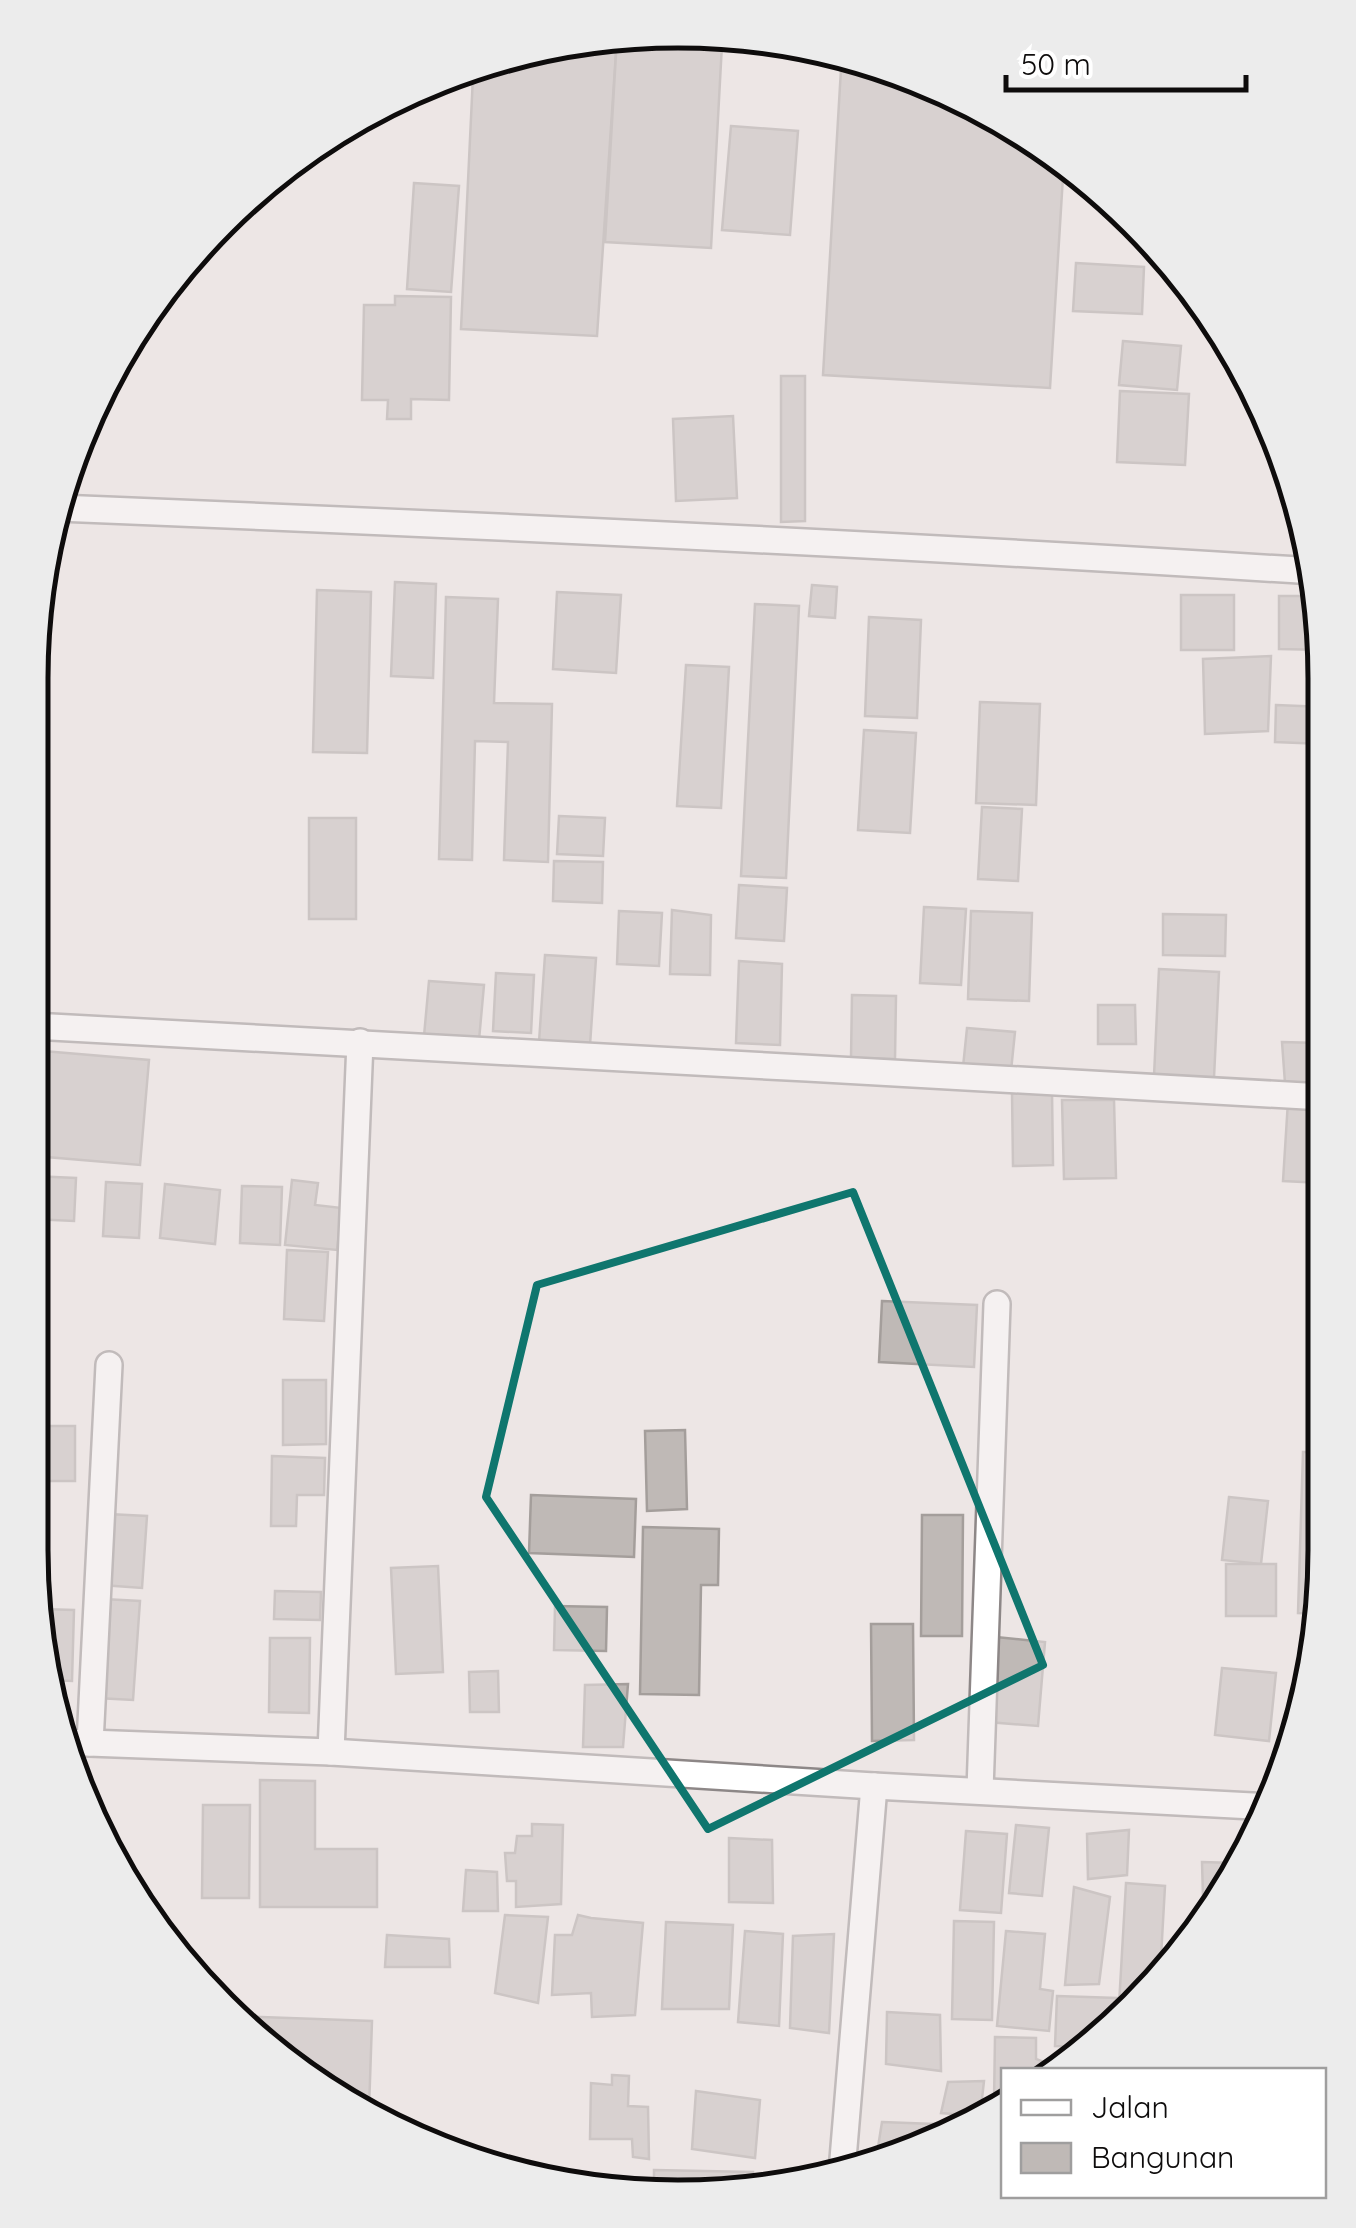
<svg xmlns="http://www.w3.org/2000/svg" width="1356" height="2228" font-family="Quicksand,sans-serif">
<rect width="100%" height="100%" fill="#ede6e5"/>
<g fill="#bfb9b6" stroke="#a49e9b" stroke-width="2.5">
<path d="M593,36L617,37L597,336L461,329L473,76Z"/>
<path d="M617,37L722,44L711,248L605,242Z"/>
<path d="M842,52L1064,160L1050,388L823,375Z"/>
<path d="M731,126L798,131L790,235L722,230Z"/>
<path d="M414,183L459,186L451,292L407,289Z"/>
<path d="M1076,263L1144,267L1142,314L1073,311Z"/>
<path d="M395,296L451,297L449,400L411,399V419H387L388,400H362L364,305H395Z"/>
<path d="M1123,341L1181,346L1177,390L1119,385Z"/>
<path d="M781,376H805V521L781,522Z"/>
<path d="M1120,391L1189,394L1185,465L1117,462Z"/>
<path d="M733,416L737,498L676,501L673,419Z"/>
<path d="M395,582L436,584L433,678L391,676Z"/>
<path d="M812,585L837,587L835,618L809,616Z"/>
<path d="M317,590L371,592L367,753L313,752Z"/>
<path d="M557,592L621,595L616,673L553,669Z"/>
<rect x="1181" y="595" width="53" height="55"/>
<path d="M1279,596H1317L1325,635V650L1279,649Z"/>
<path d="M446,597L498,599L494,703L552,704L548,862L504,860L508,742L475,741L472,860L439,859Z"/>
<path d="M755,604L799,606L786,878L741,876Z"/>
<path d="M35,605H38L39,682H35Z"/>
<path d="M869,617L921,620L917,718L865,716Z"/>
<path d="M1271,656L1268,731L1205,734L1203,659Z"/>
<path d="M686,665L729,667L721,808L677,806Z"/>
<path d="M980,702L1040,704L1036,805L976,803Z"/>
<path d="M1276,705L1324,707L1323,744L1275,742Z"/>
<path d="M864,730L916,733L910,833L858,830Z"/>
<path d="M1316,764H1324V869L1314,868Z"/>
<path d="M982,807L1022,809L1018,881L978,879Z"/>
<path d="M559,816L605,818L603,856L557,854Z"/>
<rect x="309" y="818" width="47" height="101"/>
<path d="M554,861L603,862L602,903L553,901Z"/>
<path d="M739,885L787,888L784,941L736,938Z"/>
<path d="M924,907L966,909L961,985L920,983Z"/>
<path d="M672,910L711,915L710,975L670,974Z"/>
<path d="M619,911L662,913L659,966L617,964Z"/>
<path d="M971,911L1032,913L1029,1001L968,999Z"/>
<path d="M1163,914L1226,915L1225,956L1163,955Z"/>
<path d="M545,955L596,958L590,1045L539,1042Z"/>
<path d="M739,961L782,964L780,1045L736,1043Z"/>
<path d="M1159,969L1219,972L1214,1078L1154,1076Z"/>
<path d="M496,973L534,975L531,1033L493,1031Z"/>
<path d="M429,981L484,985L479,1040L424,1036Z"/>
<path d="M852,995L896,996L895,1059L851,1058Z"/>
<path d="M1098,1005H1135L1136,1044H1098Z"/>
<path d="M967,1028L1015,1032L1011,1071L963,1067Z"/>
<path d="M1282,1042L1318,1043L1316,1083H1285Z"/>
<path d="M43,1051L149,1060L140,1165L35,1156Z"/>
<path d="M1052,1091L1053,1165L1013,1166L1012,1092Z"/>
<path d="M1062,1100H1114L1116,1178L1064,1179Z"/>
<path d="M1288,1101L1323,1103L1322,1183L1283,1181Z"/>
<path d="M32,1176L76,1178L74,1221L32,1219Z"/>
<path d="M292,1180L318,1183L315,1205L342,1208L337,1250L285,1245Z"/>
<path d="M106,1182L142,1184L139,1238L103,1236Z"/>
<path d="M165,1184L220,1190L215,1244L160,1238Z"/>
<path d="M242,1186L282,1187L280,1245L240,1243Z"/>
<path d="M287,1250L328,1252L324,1321L284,1319Z"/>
<path d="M882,1301L977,1305L974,1367L879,1362Z"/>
<path d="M283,1380H326V1444L283,1445Z"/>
<rect x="37" y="1426" width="38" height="55"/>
<path d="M685,1430L687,1509L647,1511L645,1431Z"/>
<path d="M1303,1452H1321V1614L1298,1613Z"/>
<path d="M272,1456L325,1458L324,1495H297L296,1526H271Z"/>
<path d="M531,1495L636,1499L634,1557L529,1553Z"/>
<path d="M1229,1497L1268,1501L1261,1564L1222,1560Z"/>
<path d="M108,1514L147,1516L142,1588L102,1585Z"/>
<path d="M922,1515H963L962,1636H921Z"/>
<path d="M643,1527L719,1529L718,1585H701L699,1695L640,1694Z"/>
<rect x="1226" y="1564" width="50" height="52"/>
<path d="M438,1566L443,1672L396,1674L391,1568Z"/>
<path d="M275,1591L321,1592L320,1620L274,1619Z"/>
<path d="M103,1599L140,1601L133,1700L97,1698Z"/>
<path d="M555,1606L607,1607L606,1651L554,1650Z"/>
<path d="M40,1609L74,1610L72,1681L51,1680Z"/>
<path d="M871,1624H913L914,1740L872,1741Z"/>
<path d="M996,1637L1045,1642L1038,1726L988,1722Z"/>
<path d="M270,1638H310L309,1713L269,1712Z"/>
<path d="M1222,1668L1276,1673L1269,1741L1215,1735Z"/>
<path d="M498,1671L499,1712H470L469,1672Z"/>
<path d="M628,1684L623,1747H583L585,1685Z"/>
<path d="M260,1780L315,1781V1849H377V1907H260Z"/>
<path d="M203,1805H250L249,1898H202Z"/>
<path d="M532,1824L563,1825L561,1904L516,1907V1881H507L505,1853H515L517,1836H532Z"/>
<path d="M1016,1825L1049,1828L1042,1896L1009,1893Z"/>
<path d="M1129,1830L1127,1875L1088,1879L1087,1834Z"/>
<path d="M966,1831L1007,1834L1001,1913L960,1910Z"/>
<path d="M729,1838L772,1840L773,1903L729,1902Z"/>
<path d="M1202,1862L1235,1863V1870L1221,1895L1203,1897Z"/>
<path d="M466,1870L497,1872L498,1911H463Z"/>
<path d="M1126,1883L1165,1886L1160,1975L1127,2006L1119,2005Z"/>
<path d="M1074,1887L1110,1897L1099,1984L1065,1985Z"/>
<path d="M505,1915L548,1917L538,2003L495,1993Z"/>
<path d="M578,1915L591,1918L643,1923L635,2015L592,2017L591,1993L552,1995L555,1935H572Z"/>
<path d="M954,1921L994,1922L992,2020L952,2019Z"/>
<path d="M666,1922L733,1925L729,2009H662Z"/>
<path d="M745,1931L783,1934L779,2026L738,2022Z"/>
<path d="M1006,1931L1045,1934L1040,1989L1053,1991L1049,2031L997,2026Z"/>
<path d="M834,1934L829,2033L790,2028L793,1936Z"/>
<path d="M387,1935L449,1939L450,1967H385Z"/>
<path d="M1057,1996L1117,1998L1116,2016L1083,2047L1055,2046Z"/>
<path d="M887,2012L940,2015L941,2071L886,2064Z"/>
<path d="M236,2016L372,2021L369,2110L284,2064Z"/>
<path d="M995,2037L1036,2038V2059L1049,2064V2070H1004V2103L994,2102Z"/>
<path d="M612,2075L629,2076L628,2106L648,2107L649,2159L633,2157L632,2139H590L591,2083L612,2085Z"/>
<path d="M984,2081L980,2116L941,2113L948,2082Z"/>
<path d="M696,2091L760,2100L755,2158L692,2149Z"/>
<path d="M882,2122L934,2124L930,2142L886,2164L875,2166Z"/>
<path d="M654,2170L753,2172V2186L677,2198L654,2194Z"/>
</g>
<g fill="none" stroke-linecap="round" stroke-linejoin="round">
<defs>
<g id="minor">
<path d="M58,508C476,525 894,544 1312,571"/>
<path d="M33,1026C463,1047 893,1074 1323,1097"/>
<path d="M62,1742L331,1752L874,1786L1272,1807"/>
<path d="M90,1743L109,1365"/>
<path d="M331,1752L360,1042"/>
<path d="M980,1790L997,1304"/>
<path d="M842,2171L874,1786"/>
</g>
</defs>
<use href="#minor" stroke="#8d8787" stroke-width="30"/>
<use href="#minor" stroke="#fff" stroke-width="25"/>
</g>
<path d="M0 0H1356V2228H0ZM853,1192L1043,1665L708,1829L486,1497L537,1285Z" fill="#ede6e5" fill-opacity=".55" fill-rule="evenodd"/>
<path fill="none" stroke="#0f766e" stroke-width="8" stroke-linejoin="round" d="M853,1192L1043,1665L708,1829L486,1497L537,1285Z"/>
<path d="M0 0H1356V2228H0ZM678 48H678A630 630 0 0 1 1308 678V1550A630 630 0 0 1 678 2180H678A630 630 0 0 1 48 1550V678A630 630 0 0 1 678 48Z" fill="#ececec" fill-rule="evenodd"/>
<path fill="none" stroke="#0e0c0c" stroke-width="5" d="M678 48H678A630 630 0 0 1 1308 678V1550A630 630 0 0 1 678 2180H678A630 630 0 0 1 48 1550V678A630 630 0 0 1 678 48Z"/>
<rect x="1001" y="2068" width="325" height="130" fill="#ffffff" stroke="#9f9e9e" stroke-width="2.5"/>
<rect x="1021" y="2100" width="50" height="15" fill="#ffffff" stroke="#9f9e9e" stroke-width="2.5"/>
<text x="1091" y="2118" font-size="30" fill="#0e0c0c">Jalan</text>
<rect x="1021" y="2143" width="50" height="30" fill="#bfb9b6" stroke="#9f9e9e" stroke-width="2.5"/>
<text x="1091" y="2168" font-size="30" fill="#0e0c0c">Bangunan</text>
<path d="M1006 75v15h240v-15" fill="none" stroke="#0e0c0c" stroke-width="5"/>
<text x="1021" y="75" font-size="30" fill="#0e0c0c" stroke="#ffffff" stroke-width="8" paint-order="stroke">50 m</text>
</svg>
